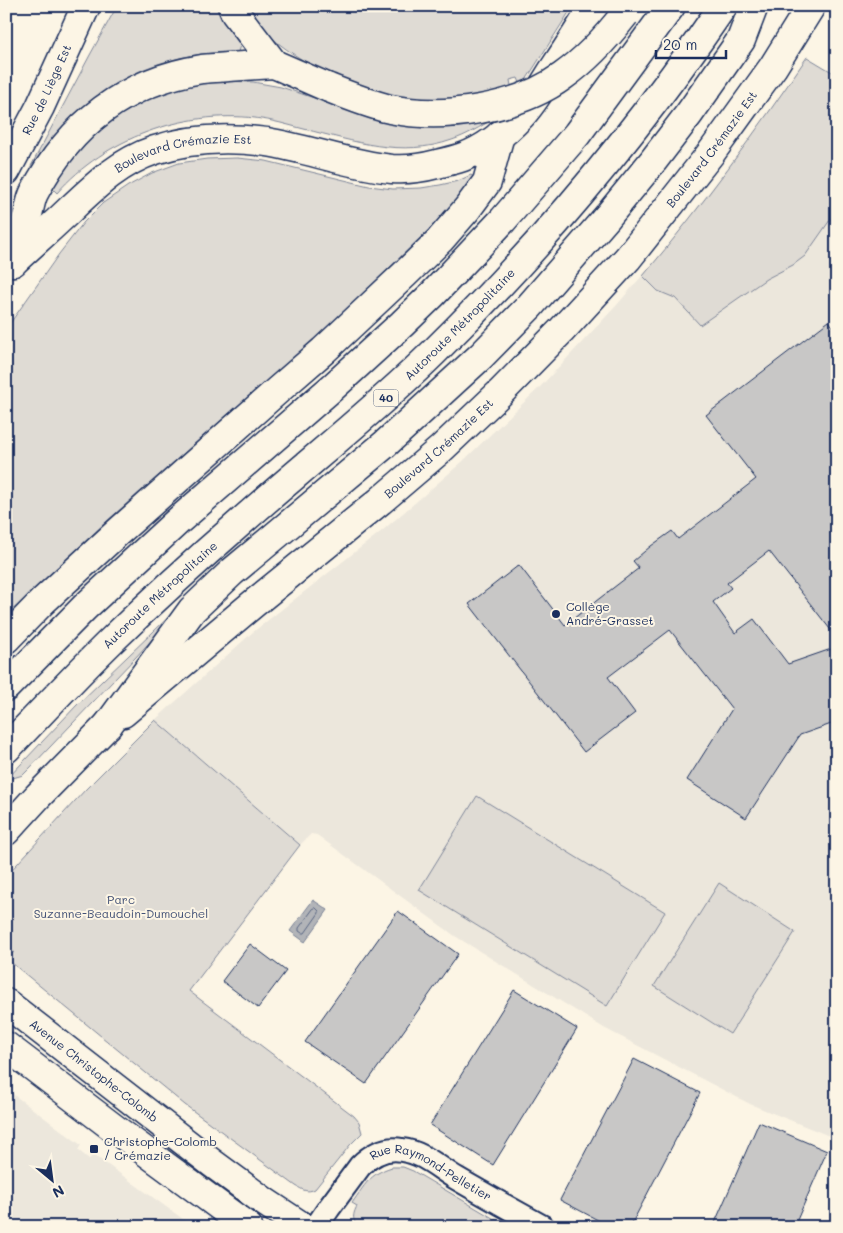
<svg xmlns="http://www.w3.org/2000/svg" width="843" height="1233" font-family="Mali,sans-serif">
<rect width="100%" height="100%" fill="#fcf5e5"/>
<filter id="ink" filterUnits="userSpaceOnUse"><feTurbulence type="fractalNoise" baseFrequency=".02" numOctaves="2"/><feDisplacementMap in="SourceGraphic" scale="10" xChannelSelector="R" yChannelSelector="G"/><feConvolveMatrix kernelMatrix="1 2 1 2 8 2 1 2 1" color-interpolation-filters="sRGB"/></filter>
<g filter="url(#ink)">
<g fill="#ece7dc">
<path d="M807,57L837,75V1139L750,1104L604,1028L455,936L317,835L311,834L300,845L155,720L253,632L383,530L423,496L462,462L540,387L616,306L672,241L754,133Z"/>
<path d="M6,1089L81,1145L78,1150L89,1159L94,1155L194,1227H6Z"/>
</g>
<g fill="#dfdbd4" stroke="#7d8599">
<path d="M117,6H217L231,32L240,45L238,52C196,51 140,63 107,91C98,98 91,108 83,116C67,134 50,153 34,171L30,168L90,55Z"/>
<path d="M249,6H573L526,80L520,83L518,78L510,80L511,86L509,87C482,95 455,101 427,101C377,100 308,70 271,37C262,29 255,17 249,6Z"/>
<path d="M807,57L837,75V210L805,256L793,265L766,279L700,325L675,298L658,291L643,276C702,206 756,132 807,57Z"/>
<path d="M225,81L253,82L281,87L341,107L493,119C480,127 467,135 452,140C401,158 354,141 304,129C288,125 272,120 255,118C184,110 105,138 57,193L52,188L64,167L78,148L117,114L168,89L195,83Z"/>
<path d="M237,158L266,161L369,186L393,189L421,188L440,185L458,181L471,175L474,177L454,205L321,334L285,368L226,416L107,521L6,616V329L59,254L84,222L103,203L128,186L152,173L179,163L207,159Z"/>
<path d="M204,583L135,658L29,769L23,775L6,780L77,705Z"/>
<path d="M155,720L300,845L189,991L354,1116L359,1122L362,1133L350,1145L315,1189C307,1193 303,1190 296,1186L185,1105L7,959L14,952L6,945V876L86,789Z"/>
<path d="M477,796L665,912L607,1006L419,890Z"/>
<path d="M719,883L795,932L730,1034L654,986Z"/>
<path d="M392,1167H403L413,1171L508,1227H360C351,1221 353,1214 357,1206L352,1203C365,1185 369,1174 392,1167Z"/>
</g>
<path fill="#b2b4b8" stroke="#767f94" d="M313,900L328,910L305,942L290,931Z"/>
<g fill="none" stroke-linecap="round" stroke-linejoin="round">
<path stroke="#576482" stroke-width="1" d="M316,908L319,911V913L305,933H302L299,931V928L313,909Z"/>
</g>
<g fill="#c8c7c6" stroke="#1b2f5e">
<path d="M829,321L837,332V638L769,551L727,583L731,588L713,602L735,633L754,619L788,664L837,647V722L800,735L746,818L687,780L732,709L670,630L608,677L635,713L584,752L469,604L519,565L565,625L639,568L633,561L651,546L672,531L678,539L756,479L706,415Z"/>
<path d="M398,911L458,954L366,1084L305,1042Z"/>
<path d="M250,944L286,971L258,1008L222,981Z"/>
<path d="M514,990L577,1029L493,1165L430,1125Z"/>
<path d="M634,1059L700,1093L630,1227H611L560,1200Z"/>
<path d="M759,1122L827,1151L794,1227H713Z"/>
</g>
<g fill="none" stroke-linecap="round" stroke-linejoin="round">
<defs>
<g id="minor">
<path id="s1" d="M316,1227L329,1208L360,1166C372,1154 386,1147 402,1150C422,1152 439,1168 456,1178C485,1195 514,1211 543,1227"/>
</g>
<g id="tertiary">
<path id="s2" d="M6,171L40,107L86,6"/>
</g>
<g id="secondary">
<path id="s3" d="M13,262C29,247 45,233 61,218C90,191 116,163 155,150C191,138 229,137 267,142C309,149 350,165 392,169C407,170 422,168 437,164C446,162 454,160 463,157C484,149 505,133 521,116C534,102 543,86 553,70C567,49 581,27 594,6"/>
<path id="s4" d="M123,713L253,604L380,501L441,449L500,393L561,331L628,258L711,153L773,67L811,6"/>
<path id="s5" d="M6,1003L212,1163L265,1202L303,1227"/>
<path d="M6,1046L115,1129L248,1227"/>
</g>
<path id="primary" d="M6,831L38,796L108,725"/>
<g id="motorway">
<path d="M232,6L235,13L274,64L329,88"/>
<path d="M13,262C18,246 23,230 28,214C30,207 31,199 34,193C70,124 126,81 202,69C211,68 220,68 228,67C244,66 259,65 274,64"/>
<path d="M6,639L43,601L118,532L278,390L323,351L405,274L440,240L467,209L487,182L500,135"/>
<path d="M6,687L85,607L178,521L334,386L402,324L433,294L503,220L577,134L671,6"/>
<path d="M108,725L192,610L232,572L384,445L481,356L529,307L608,216L653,161L689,114L741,40L754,6"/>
<path id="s6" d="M6,749C41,713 75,676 111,641C153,600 197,560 242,521C305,465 372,413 433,353C541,247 638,131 723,6"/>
</g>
</defs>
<use href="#minor" stroke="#1b2f5e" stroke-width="26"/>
<use href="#tertiary" stroke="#1b2f5e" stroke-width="31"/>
<use href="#secondary" stroke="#1b2f5e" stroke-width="31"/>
<use href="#primary" stroke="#1b2f5e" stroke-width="31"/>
<use href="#motorway" stroke="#1b2f5e" stroke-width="31"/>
<use href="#minor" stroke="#fcf5e5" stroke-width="22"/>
<use href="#tertiary" stroke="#fcf5e5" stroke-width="28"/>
<use href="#secondary" stroke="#fcf5e5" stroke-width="28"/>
<use href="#primary" stroke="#fcf5e5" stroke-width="28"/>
<use href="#motorway" stroke="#fcf5e5" stroke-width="28"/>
<defs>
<path id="motorway-bridge" d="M329,88C349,96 369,104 390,109C444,120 518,109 563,76C587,59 607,37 625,14"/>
</defs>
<use href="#motorway-bridge" stroke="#1b2f5e" stroke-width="31" stroke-linecap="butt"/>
<use href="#motorway-bridge" stroke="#fcf5e5" stroke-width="28"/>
</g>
</g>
<g fill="#1b2f5e" stroke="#fcf5e5" stroke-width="2">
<circle cx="556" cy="614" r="5"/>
<rect x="89" y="1144" width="10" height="10" rx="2.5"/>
</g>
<g text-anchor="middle" stroke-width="4" stroke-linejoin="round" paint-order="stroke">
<rect fill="#fcf5e5" stroke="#5e6a86" stroke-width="1" x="373.5" y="389.5" width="25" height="17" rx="4"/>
<g font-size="11" font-weight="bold" fill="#1b2f5e">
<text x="386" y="402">40</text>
</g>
<g font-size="12" fill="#1b2f5e" stroke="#fcf5e5">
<text dy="4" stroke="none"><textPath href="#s2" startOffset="91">Rue de Liège Est</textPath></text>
<text dy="4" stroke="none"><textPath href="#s4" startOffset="818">Boulevard Crémazie Est</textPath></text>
<text dy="4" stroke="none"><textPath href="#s3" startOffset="209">Boulevard Crémazie Est</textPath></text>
<text dy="4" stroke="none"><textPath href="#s6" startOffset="622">Autoroute Métropolitaine</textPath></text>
<text dy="4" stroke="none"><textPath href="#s4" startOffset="412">Boulevard Crémazie Est</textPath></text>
<text dy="4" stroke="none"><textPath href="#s6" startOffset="218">Autoroute Métropolitaine</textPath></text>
<text dy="4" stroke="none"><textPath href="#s5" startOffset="111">Avenue Christophe-Colomb</textPath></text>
<text dy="4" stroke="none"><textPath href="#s1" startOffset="156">Rue Raymond-Pelletier</textPath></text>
</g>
<g font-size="12" fill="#1b2f5e" stroke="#fcf5e5" text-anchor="start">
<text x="566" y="611">Collège<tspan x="566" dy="14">André-Grasset</tspan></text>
<text x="104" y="1146">Christophe-Colomb<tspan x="104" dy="14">/ Crémazie</tspan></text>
</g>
<g font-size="12" fill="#425176" stroke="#fcf5e5">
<text x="121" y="904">Parc<tspan x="121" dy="14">Suzanne-Beaudoin-Dumouchel</tspan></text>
</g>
</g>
<rect width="843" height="1233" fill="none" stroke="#fcf5e5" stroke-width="25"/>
<rect x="12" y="12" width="818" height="1208" fill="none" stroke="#1b2f5e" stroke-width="2" filter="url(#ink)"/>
<g transform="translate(52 1180) rotate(151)" stroke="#fcf5e5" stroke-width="4" paint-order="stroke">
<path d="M0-4L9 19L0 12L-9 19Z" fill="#1b2f5e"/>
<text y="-8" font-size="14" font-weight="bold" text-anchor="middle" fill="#1b2f5e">N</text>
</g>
<path d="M656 50v8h70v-8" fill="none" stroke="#1b2f5e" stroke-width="2.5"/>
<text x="663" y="50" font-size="15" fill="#1b2f5e" stroke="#fcf5e5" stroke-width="4" paint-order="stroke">20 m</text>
</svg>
